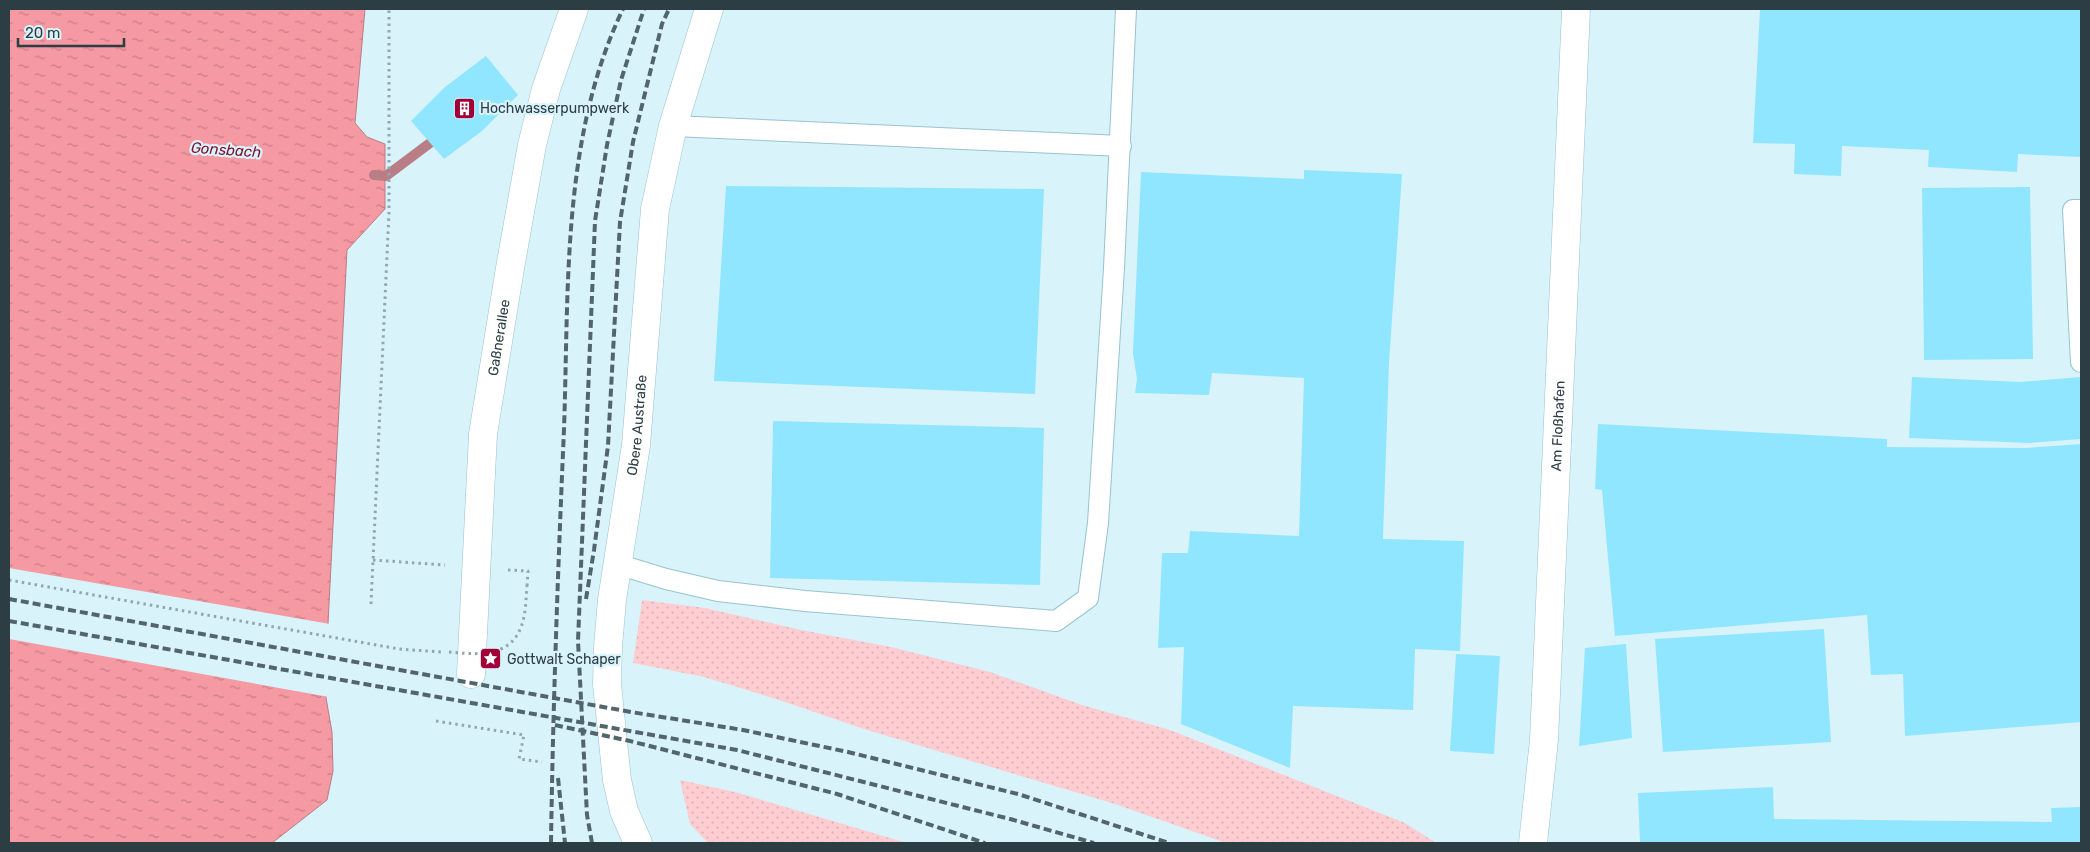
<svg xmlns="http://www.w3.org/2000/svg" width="2090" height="852" font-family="Rubik,sans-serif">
<defs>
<pattern id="grass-dots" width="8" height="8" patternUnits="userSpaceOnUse" patternTransform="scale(1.25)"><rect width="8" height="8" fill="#fecdd1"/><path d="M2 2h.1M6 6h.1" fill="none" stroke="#dab1b5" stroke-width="1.8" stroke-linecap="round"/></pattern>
<pattern id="water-ripples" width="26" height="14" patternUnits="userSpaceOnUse" patternTransform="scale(1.25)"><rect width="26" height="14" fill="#f599a2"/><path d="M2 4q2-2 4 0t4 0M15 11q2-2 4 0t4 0" fill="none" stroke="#c77e86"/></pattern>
</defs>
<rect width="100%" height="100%" fill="#d9f3fb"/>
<g fill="url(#grass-dots)">
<path d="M642,600L705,608L801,630L891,647L990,672L1082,705L1170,730L1405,823L1436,843H1226L1115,804L864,729L776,699L704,677L633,663Z"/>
<path d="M680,780L735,792L907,843H708L690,824Z"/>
</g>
<path fill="url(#water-ripples)" stroke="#b97d86" d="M9,9H365L355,123L367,137L385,144V209L347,250L328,624L326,698L332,732L333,771L327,800L272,843H9Z"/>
<path fill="#d9f3fb" d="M9,568L330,624L329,697L9,639Z"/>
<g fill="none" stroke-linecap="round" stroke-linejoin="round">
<path stroke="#b97d86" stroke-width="10" d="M374,175L386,176L430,143"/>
</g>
<g fill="#90e6ff">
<path d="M1760,9H2081V157L2018,154L2017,172L1928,167L1929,150L1842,146L1841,176L1794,174L1795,144L1753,143Z"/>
<path d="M486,56L518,95L482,131L444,159L411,121L445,87Z"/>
<path d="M1304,170L1402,174L1389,363L1383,539L1464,541L1460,651L1415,649L1413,710L1293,706L1290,768L1181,724L1184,647L1158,648L1162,553H1188L1190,531L1299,536L1304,378L1212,373L1209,395L1135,393L1137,379L1133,353L1141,172L1304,179Z"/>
<path d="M726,186L1044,189L1035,394L714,381Z"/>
<path d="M2030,187L2033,359L1924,360L1922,188Z"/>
<path d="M1912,377L2020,382L2081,377V439L2029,443L1909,438Z"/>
<path d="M773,421L1044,428L1040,585L770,578Z"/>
<path d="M1598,424L1887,439V447L2026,448L2081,444V722L1905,736L1903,674L1871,675L1867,615L1615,636L1602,490L1595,489Z"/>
<path d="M1824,629L1831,742L1663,752L1655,639Z"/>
<path d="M1626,644L1632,738L1579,746L1585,648Z"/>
<path d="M1456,654L1500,656L1494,754L1450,751Z"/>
<path d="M1773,787L1774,819L2052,822L2051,808L2081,807V843H1640L1638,793Z"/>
</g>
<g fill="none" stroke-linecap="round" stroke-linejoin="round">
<defs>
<g id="service">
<path d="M673,126L1121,146"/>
<path d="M2081,210H2073L2081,362"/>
<path d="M617,564L666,579L718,591L805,601L1056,621L1088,598L1098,523L1114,268L1126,9"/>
</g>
<g id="minor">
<path id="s1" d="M471,674L483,434L510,268L532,145L546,89L574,9"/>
<path id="s2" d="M638,843L624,811L617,780L607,684L608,647L612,600L636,445L655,209L673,126L709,9"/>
<path id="s3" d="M1533,843L1544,740L1576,9"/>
</g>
</defs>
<use href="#service" stroke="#98c3d0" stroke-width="22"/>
<use href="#minor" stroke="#98c3d0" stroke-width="29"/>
<g stroke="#91a7ae" stroke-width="3" stroke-dasharray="2.5 4" stroke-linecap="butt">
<path d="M373,560L445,565"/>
<path d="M508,570L528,571L527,586"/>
<path d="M9,580L399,649L441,652"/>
<path d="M371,604L389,212V9"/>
<path d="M436,721L524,735L519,759L542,762"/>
</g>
<use href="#service" stroke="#fff" stroke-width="20"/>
<use href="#minor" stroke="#fff" stroke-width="28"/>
<g stroke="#52656c" stroke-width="4" stroke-dasharray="8 4" stroke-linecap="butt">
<path d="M9,599L631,712L743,730L848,752L1018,794L1169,843"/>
<path d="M586,599L594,550L608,446L620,222L633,142L662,24L669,9"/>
<path d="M9,621L737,750L1010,819L1094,843"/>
<path d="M555,725L630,741L837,794L985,843"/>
<path d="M558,778L565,843"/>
<path d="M551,843C553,705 558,567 564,429C569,289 561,138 623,9"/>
<path d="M592,843L587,815L578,641L595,221L607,145L621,80L644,9"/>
</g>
<path stroke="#91a7ae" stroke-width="3" stroke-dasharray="2.5 4" stroke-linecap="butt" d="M449,652C480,655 513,658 523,621C526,610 526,597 527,586"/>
</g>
<defs>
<symbol id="building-square" viewBox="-11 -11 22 22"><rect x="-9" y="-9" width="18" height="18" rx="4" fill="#a10037" stroke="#d9f3fb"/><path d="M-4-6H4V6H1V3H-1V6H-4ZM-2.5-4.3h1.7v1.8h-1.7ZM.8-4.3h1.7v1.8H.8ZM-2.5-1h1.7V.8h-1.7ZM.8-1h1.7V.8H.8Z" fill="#fff"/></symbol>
<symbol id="sight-square" viewBox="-11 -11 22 22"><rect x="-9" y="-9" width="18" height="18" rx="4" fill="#a10037" stroke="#d9f3fb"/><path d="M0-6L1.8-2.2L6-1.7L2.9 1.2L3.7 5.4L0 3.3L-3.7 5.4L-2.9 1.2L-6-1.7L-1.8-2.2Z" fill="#fff"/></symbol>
</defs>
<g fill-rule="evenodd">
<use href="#building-square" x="452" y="96" width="25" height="25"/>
<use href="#sight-square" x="478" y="646" width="25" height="25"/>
</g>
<g text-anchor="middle" stroke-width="4.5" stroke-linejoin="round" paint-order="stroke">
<g font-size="14" fill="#2c3d43" stroke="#d9f3fb" text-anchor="start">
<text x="480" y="113">Hochwasserpumpwerk</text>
<text x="507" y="664">Gottwalt Schaper</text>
</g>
<g font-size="14" fill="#2c3d43" stroke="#d9f3fb">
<text dy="5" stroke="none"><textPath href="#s1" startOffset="338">Gaßnerallee</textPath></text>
<text dy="5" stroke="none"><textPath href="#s2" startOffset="424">Obere Austraße</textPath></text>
<text dy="5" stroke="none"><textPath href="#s3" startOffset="418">Am Floßhafen</textPath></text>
</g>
<g font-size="15" font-style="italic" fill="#7e112d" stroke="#d9f3fb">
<text transform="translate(226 150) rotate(4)" y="5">Gonsbach</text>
</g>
</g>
<rect width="2090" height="852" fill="none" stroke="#2c3d43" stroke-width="20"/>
<path d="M18 38v8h106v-8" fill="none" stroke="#2c3d43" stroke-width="2.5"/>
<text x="25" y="38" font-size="15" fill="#2c3d43" stroke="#d9f3fb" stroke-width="4" paint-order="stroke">20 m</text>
</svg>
